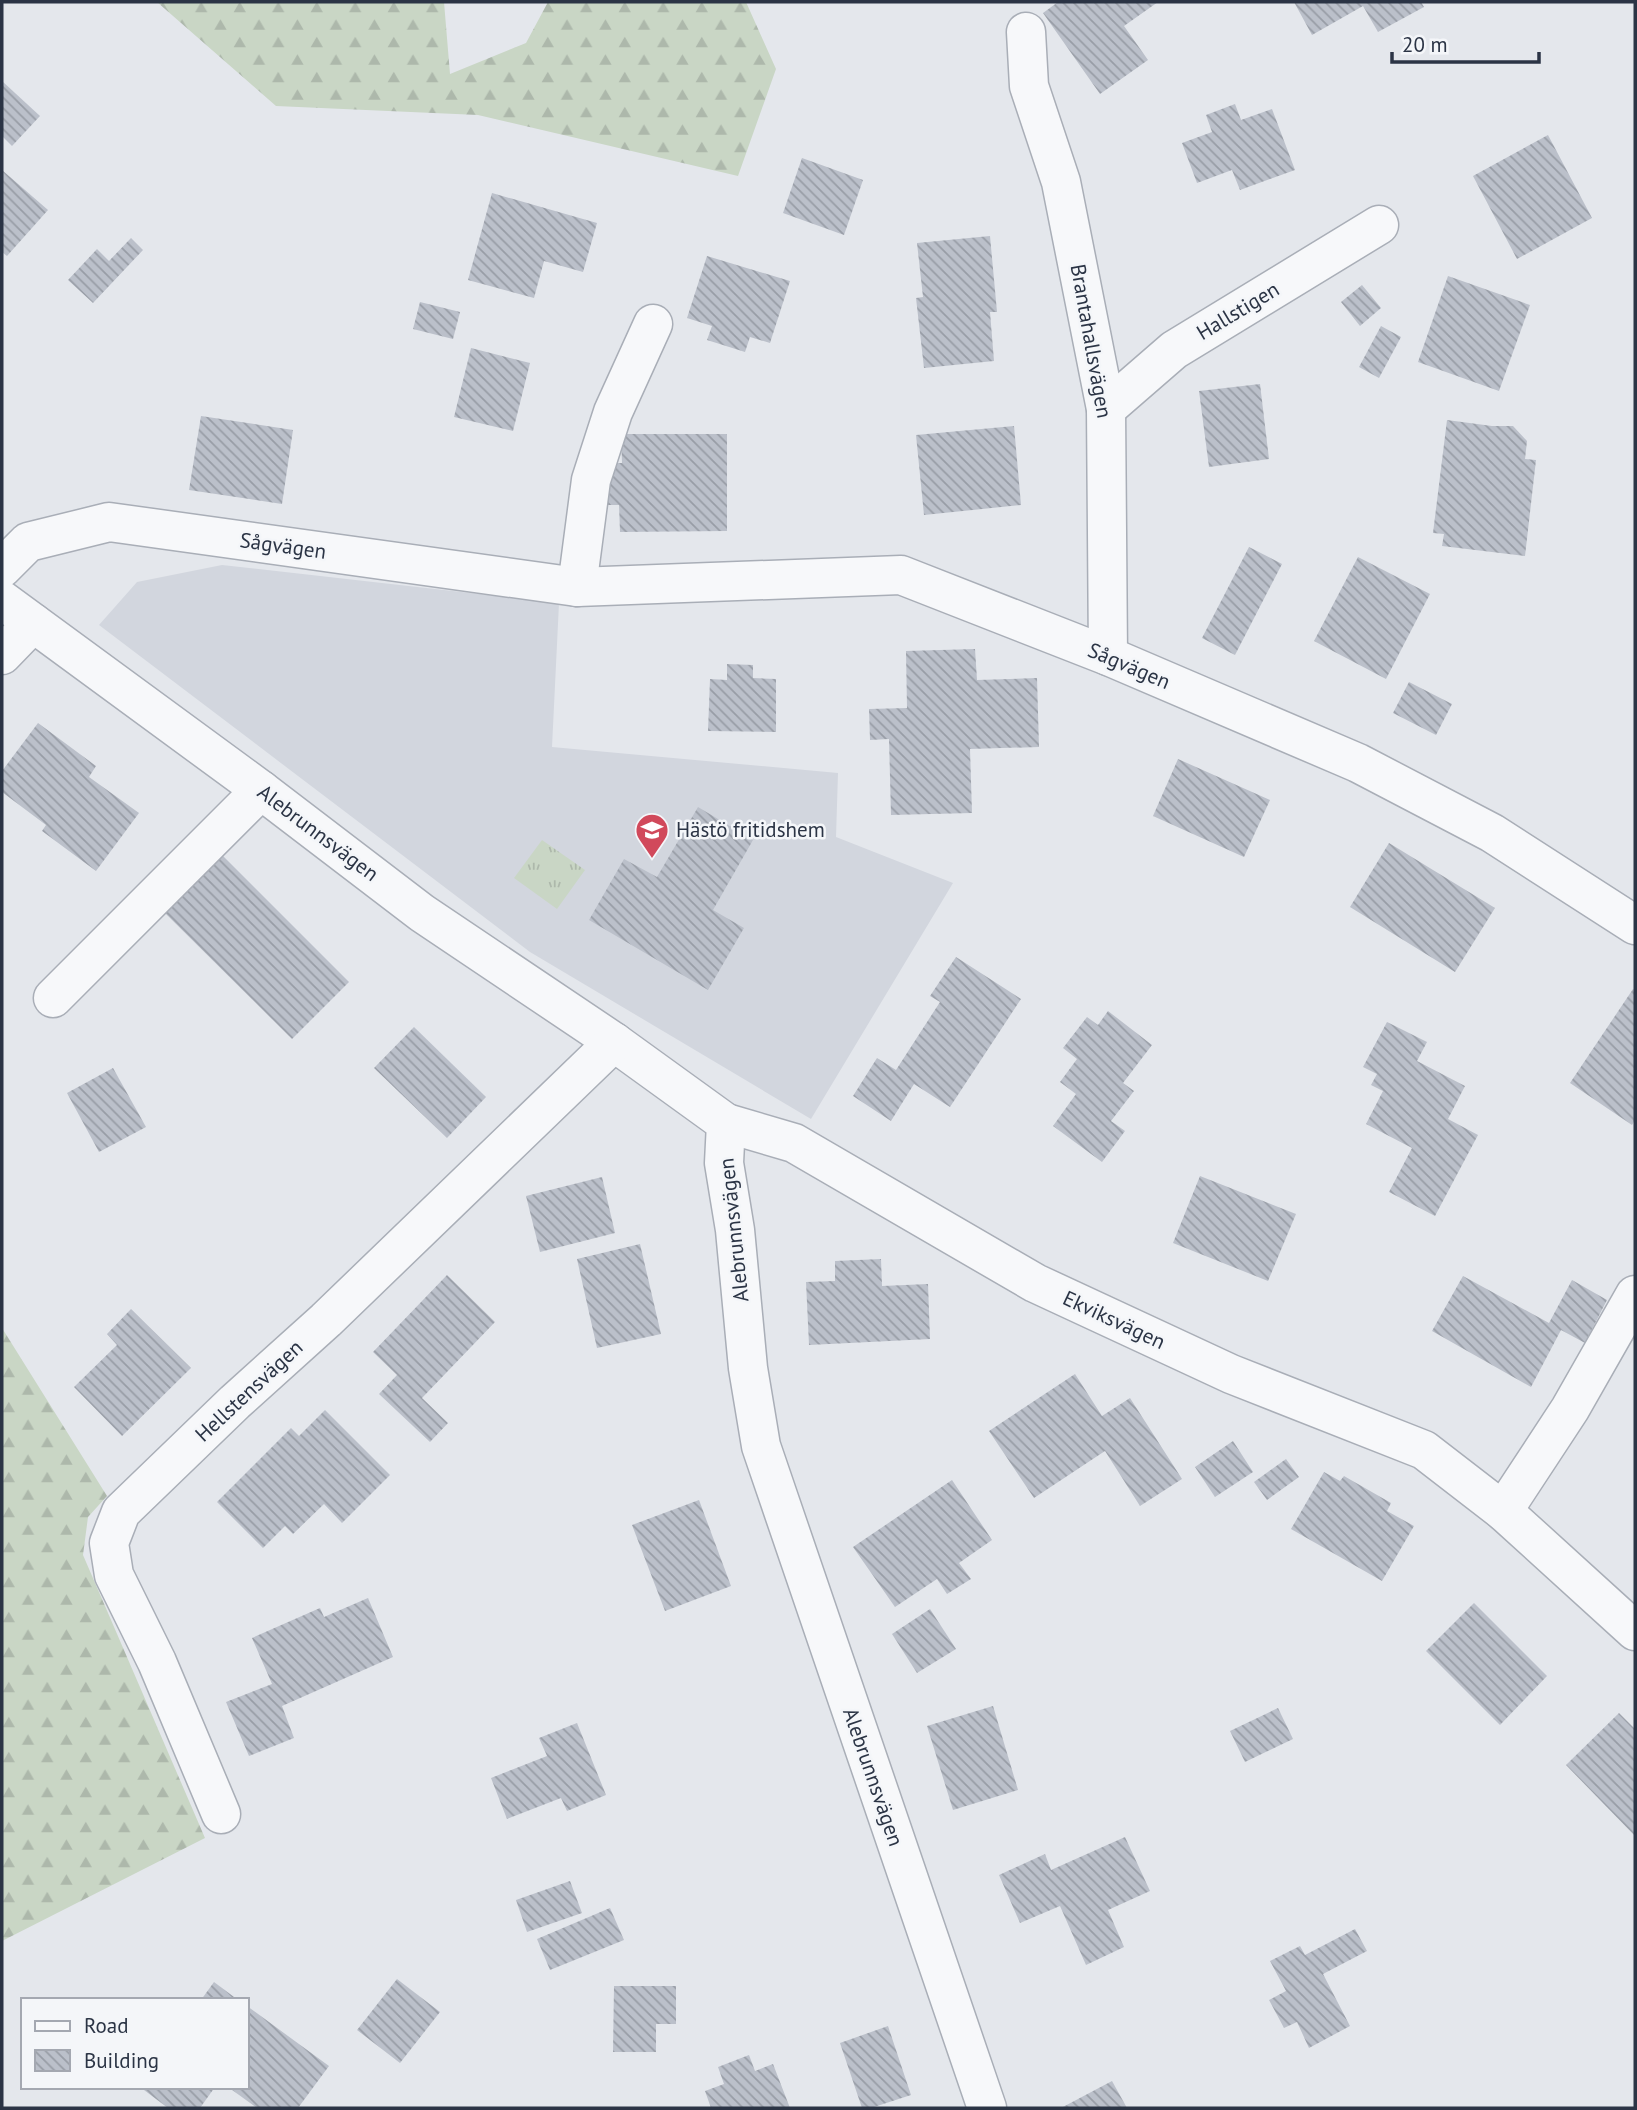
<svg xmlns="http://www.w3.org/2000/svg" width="1637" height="2110" font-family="'PT Sans',sans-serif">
<defs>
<pattern id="forest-firs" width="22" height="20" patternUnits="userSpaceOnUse" patternTransform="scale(1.75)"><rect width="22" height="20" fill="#c9d6c5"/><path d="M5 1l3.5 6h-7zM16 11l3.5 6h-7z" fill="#adb8ab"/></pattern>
<pattern id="park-tufts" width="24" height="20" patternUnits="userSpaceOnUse" patternTransform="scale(1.75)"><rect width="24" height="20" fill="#c9d6c5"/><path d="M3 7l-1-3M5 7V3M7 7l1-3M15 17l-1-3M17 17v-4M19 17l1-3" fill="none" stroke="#adb8ab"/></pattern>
<pattern id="building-back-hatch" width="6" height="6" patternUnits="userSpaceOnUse" patternTransform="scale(1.75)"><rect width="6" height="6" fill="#bbc0ca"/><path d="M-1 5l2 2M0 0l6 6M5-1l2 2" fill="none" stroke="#989da6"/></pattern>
</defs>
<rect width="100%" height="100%" fill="#e4e7ec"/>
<path fill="#d2d6de" d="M222,565L559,603L552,747L838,773L836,837L953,883L811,1119L530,952L99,625L137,582Z"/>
<g fill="url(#forest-firs)">
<path d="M157,2H444L450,74L526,43L548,2H746L776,69L738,176L478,115L276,106Z"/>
<path d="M2,1328L107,1496L88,1517L83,1555L205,1838L2,1941Z"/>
</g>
<path fill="url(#park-tufts)" d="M542,840L585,870L557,909L514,878Z"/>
<g fill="url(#building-back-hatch)">
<path d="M1058,2H1158L1124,26L1148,60L1100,94L1043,13Z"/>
<path d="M1294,2H1421L1424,7L1378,32L1363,6L1312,35Z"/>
<path d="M2,81L40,116L12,146L2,136Z"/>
<path d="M1235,104L1241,120L1272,109L1295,170L1240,190L1232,170L1197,183L1182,143L1212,132L1206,115Z"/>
<path d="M1548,135L1592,218L1517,259L1473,176Z"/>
<path d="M802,158L863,180L844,235L783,213Z"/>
<path d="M2,170L48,210L7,256L2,252Z"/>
<path d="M492,193L597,223L583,272L544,261L534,298L468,280Z"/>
<path d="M990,236L997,312H990L994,361L924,368L916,298L923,297L917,243Z"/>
<path d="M131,238L143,250L93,303L68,280L97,249L109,261Z"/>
<path d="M707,256L790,281L770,343L750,337L745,352L707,340L712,326L687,318Z"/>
<path d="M1448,276L1530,305L1499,391L1418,362Z"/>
<path d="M1362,285L1381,308L1360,326L1341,302Z"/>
<path d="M420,302L460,312L453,339L413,329Z"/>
<path d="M1381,326L1401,337L1379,378L1359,367Z"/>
<path d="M471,348L530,363L513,431L454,417Z"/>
<path d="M1260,384L1269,459L1209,467L1199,391Z"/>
<path d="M201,416L293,430L282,504L189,490Z"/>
<path d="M1447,420L1492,426H1513L1527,441L1525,459L1536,460L1525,556L1442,546L1444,534L1433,533Z"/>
<path d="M1014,426L1021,505L924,515L916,435Z"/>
<path d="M621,434H727V531L620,532L619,505H607V463H622Z"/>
<path d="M1249,547L1282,564L1235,655L1202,638Z"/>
<path d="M1358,557L1430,594L1386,679L1314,641Z"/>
<path d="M975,649L977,680L1037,678L1039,747L970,749L972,813L891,815L889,739L870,740L869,709L907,708L906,651Z"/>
<path d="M727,664L753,665V678L776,679V732L708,731L710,679L727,680Z"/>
<path d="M1409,682L1452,704L1436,735L1393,713Z"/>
<path d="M38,723L96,766L89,777L139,813L96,871L42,831L46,825L2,792V771Z"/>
<path d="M1178,759L1270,800L1244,857L1153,816Z"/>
<path d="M698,807L753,840L713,910L744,928L708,990L589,920L624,859L657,877Z"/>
<path d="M1389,843L1495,908L1455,972L1350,907Z"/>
<path d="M222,855L349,982L292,1039L164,912Z"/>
<path d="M956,957L1021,999L950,1107L914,1084L891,1121L853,1096L877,1058L896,1070L940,1002L930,996Z"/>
<path d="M1633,989L1635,990V1120L1632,1125L1570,1083Z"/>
<path d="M1108,1011L1152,1045L1123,1083L1134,1091L1111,1121L1125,1131L1102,1162L1053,1126L1076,1094L1060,1082L1077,1059L1063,1048L1087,1017L1098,1025Z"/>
<path d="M1387,1022L1427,1042L1417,1061L1465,1086L1448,1119L1478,1135L1435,1216L1389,1192L1412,1148L1366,1124L1383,1091L1371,1085L1377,1074L1363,1067Z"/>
<path d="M414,1027L486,1097L447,1138L374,1068Z"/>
<path d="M113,1068L146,1127L99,1152L67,1093Z"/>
<path d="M1200,1176L1296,1214L1268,1281L1173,1243Z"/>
<path d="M602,1177L615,1233L540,1252L526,1196Z"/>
<path d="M640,1244L661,1334L597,1348L577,1259Z"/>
<path d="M881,1259L882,1286L928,1284L930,1339L809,1345L806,1282L835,1281V1261Z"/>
<path d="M447,1275L495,1322L422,1398L448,1423L430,1442L379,1394L397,1375L373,1352Z"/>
<path d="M1463,1276L1549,1323L1572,1280L1607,1300L1585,1343L1561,1330L1531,1387L1432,1331Z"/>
<path d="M131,1309L191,1368L122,1436L74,1387L117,1345L107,1334Z"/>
<path d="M1075,1374L1102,1416L1130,1398L1182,1479L1140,1506L1105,1451L1034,1498L989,1431Z"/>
<path d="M325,1410L390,1475L342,1523L324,1504L293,1534L285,1526L263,1548L217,1502L291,1428L299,1436Z"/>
<path d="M1233,1441L1253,1472L1215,1497L1195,1467Z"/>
<path d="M1286,1459L1299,1477L1267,1500L1254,1482Z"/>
<path d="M1324,1472L1340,1481L1344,1476L1391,1503L1387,1511L1414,1526L1382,1581L1291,1529Z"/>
<path d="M952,1480L992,1540L959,1563L971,1579L947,1594L937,1579L895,1607L853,1547Z"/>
<path d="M699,1500L731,1586L665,1611L632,1525Z"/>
<path d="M368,1598L393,1657L282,1706L294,1738L249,1756L226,1702L272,1684L252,1638L320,1608L324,1617Z"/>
<path d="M1474,1603L1547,1676L1500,1725L1426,1651Z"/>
<path d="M930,1609L956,1649L917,1673L892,1634Z"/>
<path d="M993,1706L1018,1790L953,1810L927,1726Z"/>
<path d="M1278,1708L1293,1739L1245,1762L1230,1731Z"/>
<path d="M1619,1713L1635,1729V1836L1566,1765Z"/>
<path d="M577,1723L606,1795L567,1811L561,1798L507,1819L491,1778L547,1756L539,1738Z"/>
<path d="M1125,1837L1150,1891L1108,1910L1124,1947L1086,1965L1060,1906L1020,1923L999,1875L1045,1854L1051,1870Z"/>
<path d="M570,1881L582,1913L527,1932L516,1900Z"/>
<path d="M610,1908L624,1940L550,1970L537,1939Z"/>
<path d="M1355,1929L1367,1951L1323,1974L1350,2026L1309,2048L1297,2022L1284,2028L1269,2000L1286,1991L1270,1961L1300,1946L1305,1955Z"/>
<path d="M397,1979L440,2012L400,2063L357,2030Z"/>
<path d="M214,1982L238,2000H201Z"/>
<path d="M614,1986H676V2024H656V2052H613Z"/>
<path d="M247,2006L329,2066L298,2108H257L228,2087H247Z"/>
<path d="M888,2026L911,2095L871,2108H862L840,2043Z"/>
<path d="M749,2055L755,2071L773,2064L790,2108H711L705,2091L724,2084L718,2067Z"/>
<path d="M1112,2081L1127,2108H1061Z"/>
<path d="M140,2087H215L200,2108H168Z"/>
</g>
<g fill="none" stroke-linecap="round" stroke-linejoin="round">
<defs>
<g id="minor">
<path d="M1026,32L1029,86L1061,182L1106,409L1108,656"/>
<path d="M1106,409L1174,350L1379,225"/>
<path d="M2,568L28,542L109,522L577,587L901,575L1108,656L1358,763L1492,833L1635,925"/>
<path d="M577,587L591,480L613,412L653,324"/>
<path d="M2,600L261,790L422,913L614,1042L726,1123L724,1163L735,1230L748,1368L761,1446L987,2108"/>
<path d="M2,655L33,623"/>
<path d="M53,998L261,790"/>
<path d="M726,1123L794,1143L1035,1283L1231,1374L1424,1450L1503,1511L1635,1631"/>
<path d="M1503,1511L1570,1409L1635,1295"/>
<path d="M221,1814L157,1662L114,1575L109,1543L121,1512L235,1402L326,1320L614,1042"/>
</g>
</defs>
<use href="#minor" stroke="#a9aeb7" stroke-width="41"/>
<use href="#minor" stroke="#f7f8fa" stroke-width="38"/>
</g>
<defs>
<symbol id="school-pin" viewBox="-11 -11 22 30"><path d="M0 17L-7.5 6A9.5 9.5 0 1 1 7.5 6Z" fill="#d1495b" stroke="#f4f6f9"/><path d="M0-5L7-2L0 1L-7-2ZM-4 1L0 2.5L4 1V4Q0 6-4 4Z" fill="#fff"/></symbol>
</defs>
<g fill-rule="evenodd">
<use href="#school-pin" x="633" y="811" width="38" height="52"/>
</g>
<g text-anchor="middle" stroke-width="5" stroke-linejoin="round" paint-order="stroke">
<g font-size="21" fill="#2b3445" stroke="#f4f6f9">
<text transform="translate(1238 311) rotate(-31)" y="7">Hallstigen</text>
<text transform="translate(1091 341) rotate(80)" y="7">Brantahallsvägen</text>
<text transform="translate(283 546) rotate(8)" y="7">Sågvägen</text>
<text transform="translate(1129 666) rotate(23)" y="7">Sågvägen</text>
<text transform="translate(318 833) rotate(37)" y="7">Alebrunnsvägen</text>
<text transform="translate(734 1230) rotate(-96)" y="7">Alebrunnsvägen</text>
<text transform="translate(1114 1320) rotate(25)" y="7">Ekviksvägen</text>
<text transform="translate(249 1391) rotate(-43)" y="7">Hellstensvägen</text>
<text transform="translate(873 1777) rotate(71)" y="7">Alebrunnsvägen</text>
</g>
<g font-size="21" fill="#2b3445" stroke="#f4f6f9" text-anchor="start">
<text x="676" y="837">Hästö fritidshem</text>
</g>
</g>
<rect width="1637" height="2110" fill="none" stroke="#2b3445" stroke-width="7"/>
<rect x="21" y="1998" width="228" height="91" fill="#f4f6f9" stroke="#a4a8b1" stroke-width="2"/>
<rect x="35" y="2021" width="35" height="10" fill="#f7f8fa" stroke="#a4a8b1" stroke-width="2"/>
<text x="84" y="2033" font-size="21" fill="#2b3445">Road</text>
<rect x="35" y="2050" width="35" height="21" fill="url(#building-back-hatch)" stroke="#a4a8b1" stroke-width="2"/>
<text x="84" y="2068" font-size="21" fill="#2b3445">Building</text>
<path d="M1392 52v10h147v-10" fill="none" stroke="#2b3445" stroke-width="3.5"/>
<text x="1402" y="52" font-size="21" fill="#2b3445" stroke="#f4f6f9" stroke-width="5" paint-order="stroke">20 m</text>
</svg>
